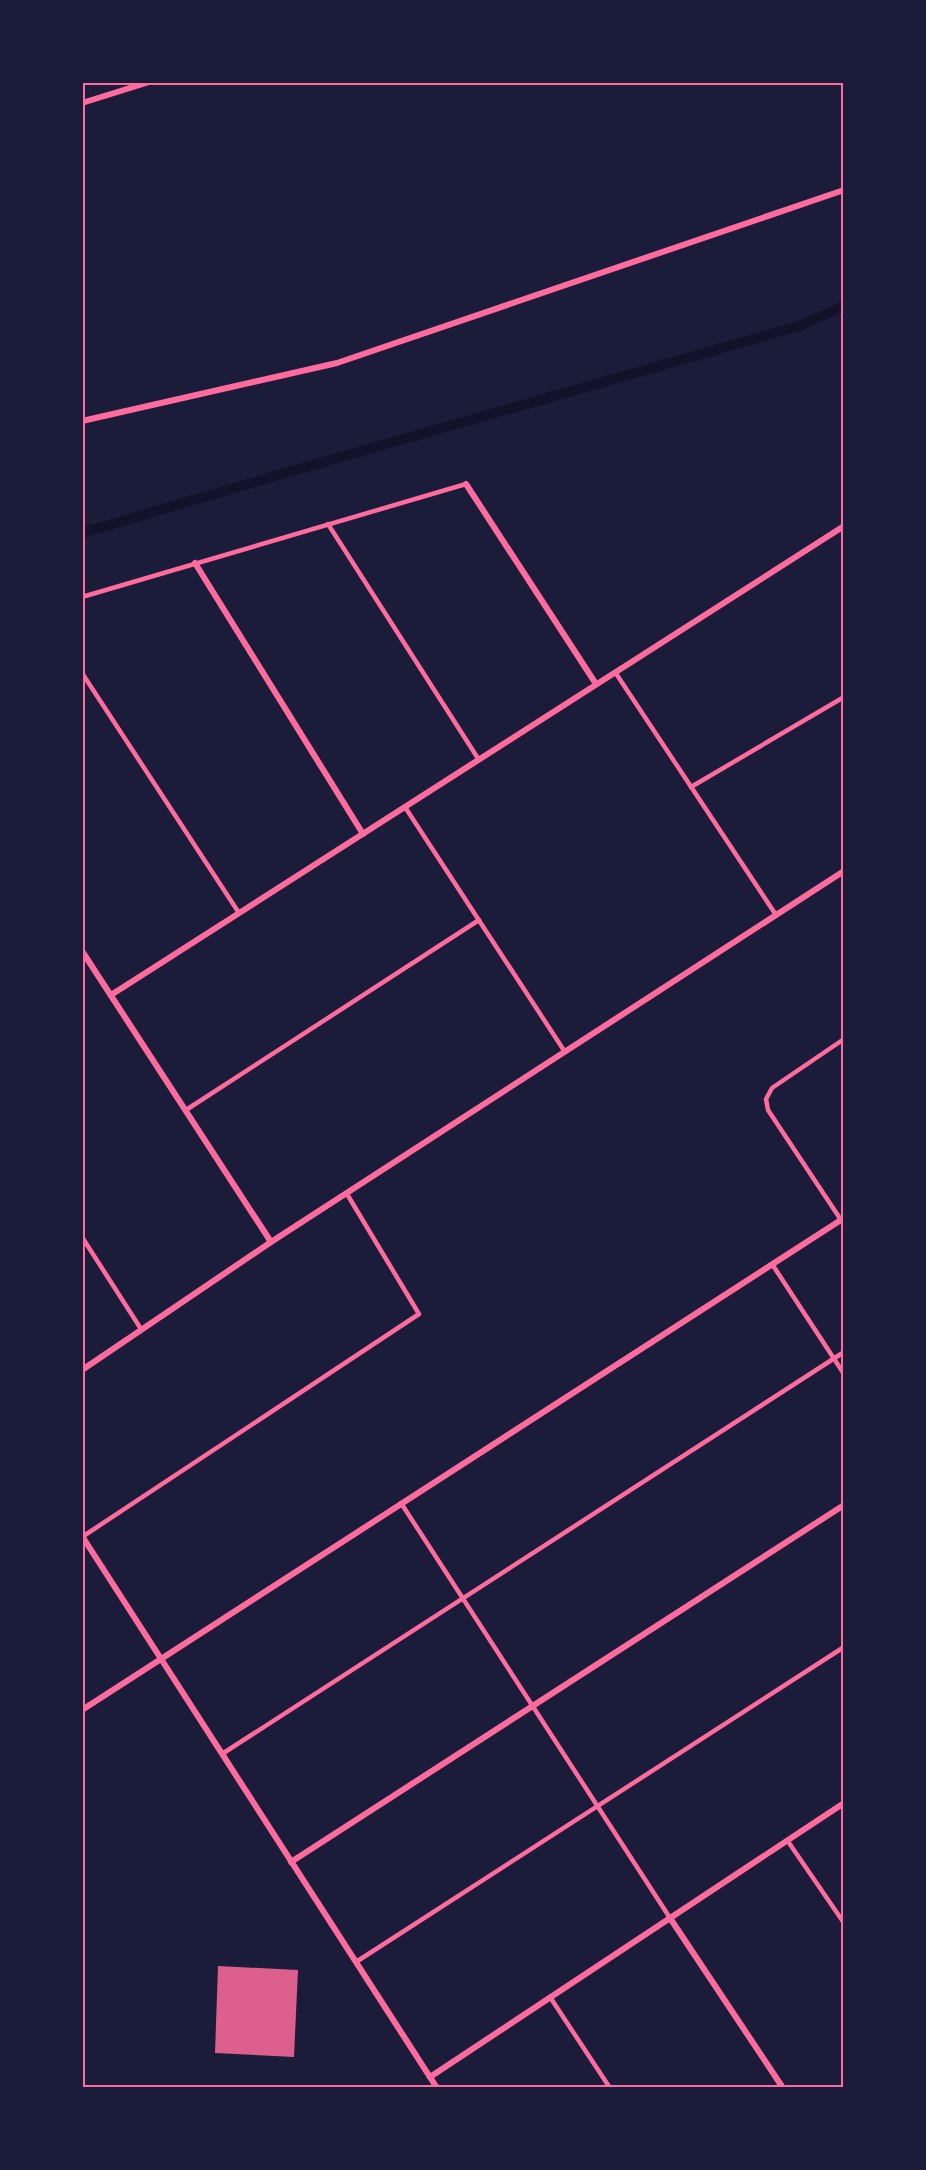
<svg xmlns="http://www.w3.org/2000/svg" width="926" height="2170" font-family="Overpass,sans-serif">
<rect width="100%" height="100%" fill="#1b1b3a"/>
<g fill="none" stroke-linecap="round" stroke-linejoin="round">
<path stroke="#12122b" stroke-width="10" d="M82,533L292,471L799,326L844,306"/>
</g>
<path fill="#dd5f8e" d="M218,1966L298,1970L294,2057L215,2053Z"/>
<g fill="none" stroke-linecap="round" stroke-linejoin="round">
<g stroke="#ff6b9d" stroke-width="4.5">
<path d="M328,524L479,760"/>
<path d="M82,597L466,484"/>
<path d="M615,672L776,915"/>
<path d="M82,673L239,913"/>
<path d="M691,787L844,697"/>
<path d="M405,807L565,1052"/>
<path d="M186,1110L479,920"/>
<path d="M841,1220L768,1110L766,1099L772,1088L844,1039"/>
<path d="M82,1237L141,1329"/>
<path d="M772,1264L844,1374"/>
<path d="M401,1503L670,1918"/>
<path d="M82,1537L419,1314L347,1194"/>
<path d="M222,1754L844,1352"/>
<path d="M787,1840L844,1923"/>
<path d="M356,1962L844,1647"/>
<path d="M550,1997L610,2088"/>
</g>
<g stroke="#ff6b9d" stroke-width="6">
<path d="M82,103L149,82"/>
<path d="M82,421L337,363L844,190"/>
<path d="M466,484L596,684"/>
<path d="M195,563L363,834"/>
<path d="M82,951L271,1242"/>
<path d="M111,995L844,526"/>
<path d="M82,1370L271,1242L844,871"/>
<path d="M82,1536L437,2088"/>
<path d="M82,1710L844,1218"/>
<path d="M291,1862L844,1505"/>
<path d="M670,1918L783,2088"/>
<path d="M430,2077L844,1803"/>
</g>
</g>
<rect width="926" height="2170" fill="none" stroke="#1b1b3a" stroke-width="168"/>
<rect x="84" y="84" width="758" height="2002" fill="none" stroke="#ff6b9d" stroke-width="2"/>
</svg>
